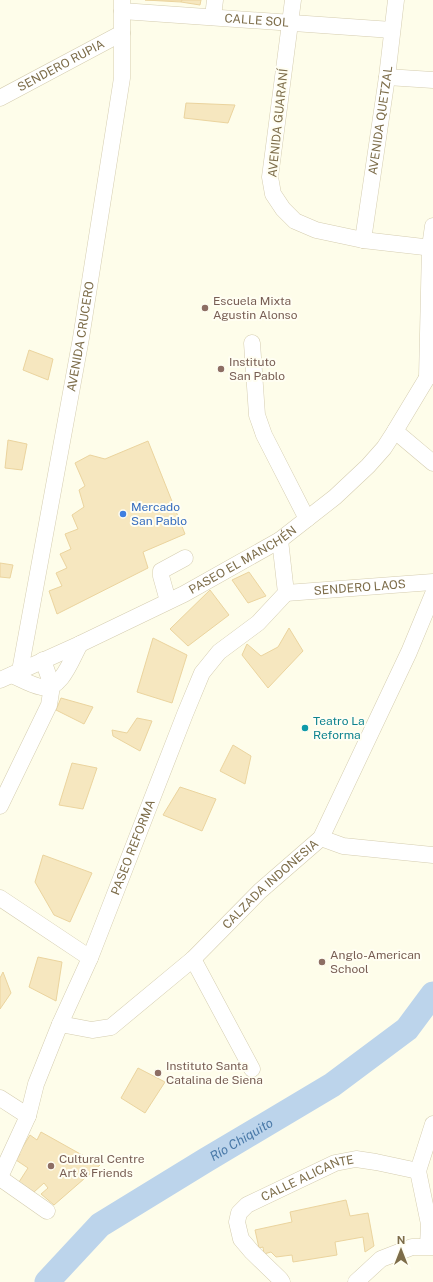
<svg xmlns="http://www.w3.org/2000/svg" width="433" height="1282" font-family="'Public Sans',sans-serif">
<rect width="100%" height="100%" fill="#fefdea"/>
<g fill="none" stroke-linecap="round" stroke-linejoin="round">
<path stroke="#bcd4eb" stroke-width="25" id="s1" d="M47,1282L100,1225L206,1160L332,1085L407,1029L433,994"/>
</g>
<g fill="#f6e7bf" stroke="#ebd49e">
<path d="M145,0H182L181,2Z"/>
<path d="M182,0H201L200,5L181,2Z"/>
<path d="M186,103L235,105L228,123L184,118Z"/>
<path d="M29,350L53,359L48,380L23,370Z"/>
<path d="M8,440L27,444L22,470L5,468Z"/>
<path d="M148,441L185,534L143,552L148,568L57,614L49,591L62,586L56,573L67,568L60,554L71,549L65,534L78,529L72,515L84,507L79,490L85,486L75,463L90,455L105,459Z"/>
<path d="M0,563L13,565L10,578L0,577Z"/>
<path d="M249,572L266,596L248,603L232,580Z"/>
<path d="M210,590L229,615L188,646L170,629Z"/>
<path d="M289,628L303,651L268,688L242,655L247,644L261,656L278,647Z"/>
<path d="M153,638L187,655L172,703L137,692Z"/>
<path d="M61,698L93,707L84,724L56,710Z"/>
<path d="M137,718L152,721L140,751L113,736L112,730L127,733Z"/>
<path d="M233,745L251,756L245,784L220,771Z"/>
<path d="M72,763L97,768L83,809L59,805Z"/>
<path d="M180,787L216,799L202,831L163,815Z"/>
<path d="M43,855L92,873L70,922L54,915L35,882Z"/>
<path d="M38,957L62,962L56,1001L29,987Z"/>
<path d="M3,972L11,993L0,1009V978Z"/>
<path d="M138,1068L165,1082L145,1113L121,1098Z"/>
<path d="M41,1132L100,1165L54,1205L41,1194L48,1188L44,1183L34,1192L19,1182L28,1168L16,1160L20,1154L19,1153L30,1135L37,1140Z"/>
<path d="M346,1200L350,1216L368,1213L374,1246L365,1252L363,1237L335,1242L337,1255L293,1262L292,1255L276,1257L271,1252L264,1254L263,1247L259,1248L255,1230L292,1222L290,1212Z"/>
</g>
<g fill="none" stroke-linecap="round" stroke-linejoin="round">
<defs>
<g id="minor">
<path d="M293,0L270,177L273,194L283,209L295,221L316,230L363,240L433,248"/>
<path id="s2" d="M122,11L392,30"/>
<path d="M213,17L215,0"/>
<path d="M387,77L433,80"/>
<path id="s3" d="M0,98L122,33"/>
<path id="s4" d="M363,240L387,77L396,0"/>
<path d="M252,343L257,415L264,435L307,519"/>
<path d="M427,378L430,247L433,226"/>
<path d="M395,431L433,463"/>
<path id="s5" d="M286,593L433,582"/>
<path d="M168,601L161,576V571L185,558"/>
<path id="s6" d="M20,671L81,338L122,78V0"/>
<path d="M12,675C21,679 31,685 41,687C61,692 72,658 80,644"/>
<path id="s7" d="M0,680L80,644L184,594L280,540L335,497L368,466L384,448L395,431L427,378L433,373"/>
<path d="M0,806L49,705L52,686L43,660"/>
<path d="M321,838L343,846L433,855"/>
<path d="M0,898L90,958"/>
<path d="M193,959L252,1069"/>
<path id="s8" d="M60,1024L92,1030L111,1027L193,959L260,891L321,838L409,652L433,594"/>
<path d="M0,1098L28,1116"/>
<path d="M418,1171L429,1224L428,1246"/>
<path id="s9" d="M0,1177L28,1116L36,1084L60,1024L90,958L185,714L202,673L219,652L258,623L286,593L280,540"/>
<path d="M0,1178L47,1211"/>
<path id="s10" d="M282,1282L280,1279L252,1252L241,1239L237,1222L239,1213L247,1205L335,1163L356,1159L376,1162L418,1171L433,1124"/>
<path d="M356,1282L381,1259L412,1247H433"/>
</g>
</defs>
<use href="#minor" stroke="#d5cdb0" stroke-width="17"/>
<use href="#minor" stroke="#fff" stroke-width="16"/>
</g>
<g fill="#8d6e63" stroke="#fffef2" stroke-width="1.5">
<circle cx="205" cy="308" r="4"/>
<circle cx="221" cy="369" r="4"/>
<circle cx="322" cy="962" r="4"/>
<circle cx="158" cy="1073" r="4"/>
<circle cx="51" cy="1166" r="4"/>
</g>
<circle fill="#3f7fe0" stroke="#fffef2" stroke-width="1.5" cx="123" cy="514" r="4"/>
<circle fill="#0f9aa8" stroke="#fffef2" stroke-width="1.5" cx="305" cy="728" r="4"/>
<g text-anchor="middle" stroke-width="4" stroke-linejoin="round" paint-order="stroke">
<g font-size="12" fill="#7d6d4a" stroke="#fffef2">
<text dy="4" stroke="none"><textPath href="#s2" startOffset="135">CALLE SOL</textPath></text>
<text dy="4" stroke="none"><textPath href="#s3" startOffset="69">SENDERO RUPIA</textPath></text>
<text dy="4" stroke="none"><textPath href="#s4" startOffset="121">AVENIDA QUETZAL</textPath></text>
<text transform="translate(278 123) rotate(-84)" y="4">AVENIDA GUARANÍ</text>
<text dy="4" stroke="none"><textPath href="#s6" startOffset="340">AVENIDA CRUCERO</textPath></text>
<text dy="4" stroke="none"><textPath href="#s7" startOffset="271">PASEO EL MANCHÉN</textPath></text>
<text dy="4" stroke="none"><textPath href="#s5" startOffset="74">SENDERO LAOS</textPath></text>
<text dy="4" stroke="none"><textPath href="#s9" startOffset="356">PASEO REFORMA</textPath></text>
<text dy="4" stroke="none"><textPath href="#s8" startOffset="266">CALZADA INDONESIA</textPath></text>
<text dy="4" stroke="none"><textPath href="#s10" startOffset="164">CALLE ALICANTE</textPath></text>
</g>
<g font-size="12" fill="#785e54" stroke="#fffef2" text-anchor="start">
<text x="213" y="305">Escuela Mixta<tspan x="213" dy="14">Agustin Alonso</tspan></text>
<text x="229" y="366">Instituto<tspan x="229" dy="14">San Pablo</tspan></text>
<text x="330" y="959">Anglo-American<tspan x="330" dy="14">School</tspan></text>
<text x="166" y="1070">Instituto Santa<tspan x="166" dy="14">Catalina de Siena</tspan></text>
<text x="59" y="1163">Cultural Centre<tspan x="59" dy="14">Art &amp; Friends</tspan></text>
</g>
<g font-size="12" fill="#366cbe" stroke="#fffef2" text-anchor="start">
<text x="131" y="511">Mercado<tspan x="131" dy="14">San Pablo</tspan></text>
</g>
<g font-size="12" fill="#0d838f" stroke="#fffef2" text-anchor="start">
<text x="313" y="725">Teatro La<tspan x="313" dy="14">Reforma</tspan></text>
</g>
<g font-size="13" font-style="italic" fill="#4979a8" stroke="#fffef2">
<text dy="5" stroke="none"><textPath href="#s1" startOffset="243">Río Chiquito</textPath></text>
</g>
</g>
<g transform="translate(401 1250)" stroke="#fffef2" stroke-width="3" paint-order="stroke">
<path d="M0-3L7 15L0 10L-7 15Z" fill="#7d6d4a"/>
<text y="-6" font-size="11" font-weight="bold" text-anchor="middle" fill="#7d6d4a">N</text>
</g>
</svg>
